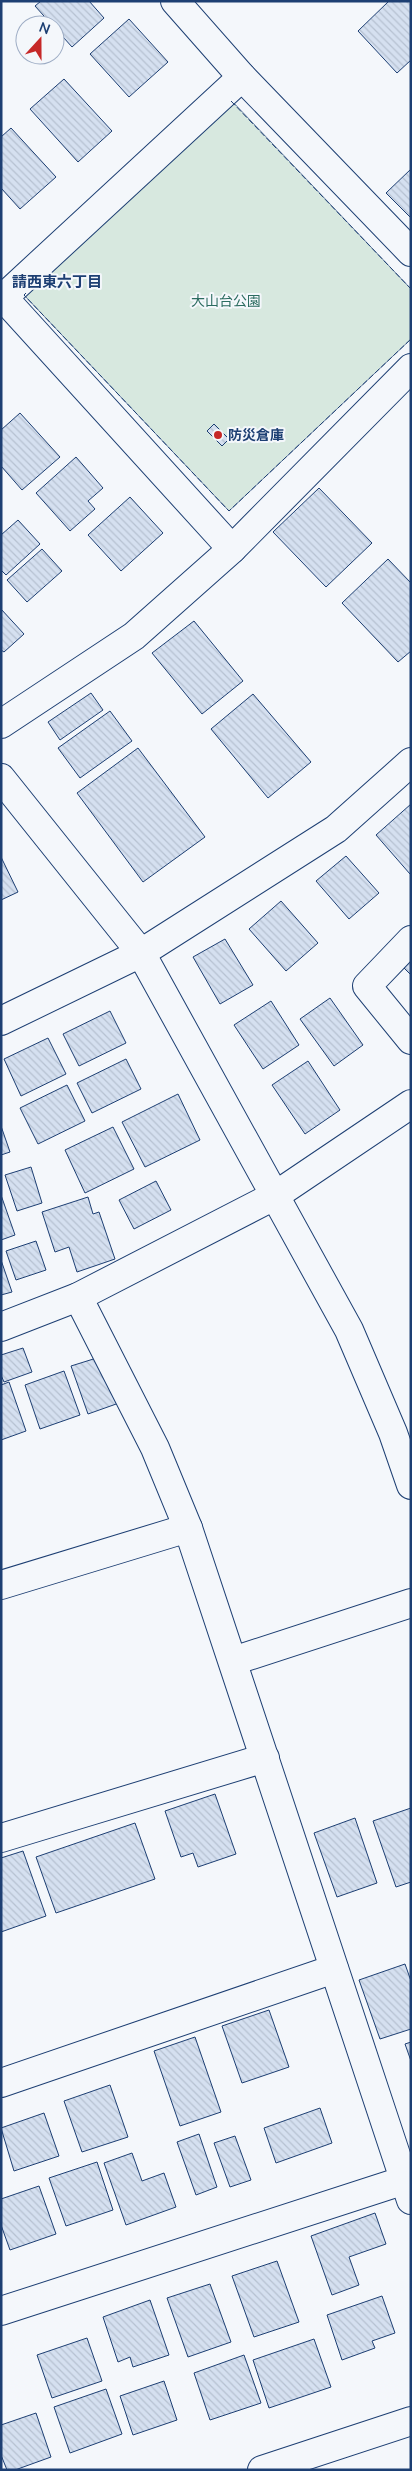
<svg xmlns="http://www.w3.org/2000/svg" width="412" height="2471" font-family="Mulish,'Noto Sans JP',sans-serif">
<defs>
<pattern id="building-back-hatch" width="6" height="6" patternUnits="userSpaceOnUse" patternTransform="scale(1.25)"><rect width="6" height="6" fill="#d5e0f0"/><path d="M-1 5l2 2M0 0l6 6M5-1l2 2" fill="none" stroke="#b6c1d1"/></pattern>
</defs>
<rect width="100%" height="100%" fill="#f4f7fb"/>
<path fill="#d7e8df" stroke="#687fa3" d="M231,100L411,289V339L229,511L24,295Z"/>
<g fill="url(#building-back-hatch)" stroke="#1d3f73">
<path d="M41,1H89L104,18L72,47L55,28V25H52L35,6Z"/>
<path d="M389,1H411V60L397,73L358,31Z"/>
<path d="M129,19L168,62L129,97L90,54Z"/>
<path d="M64,79L112,131L78,162L30,109Z"/>
<path d="M11,128L56,177L20,209L1,188V137Z"/>
<path d="M411,169V218L386,193Z"/>
<path d="M20,413L60,457L22,490L1,466V430Z"/>
<path d="M214,424L229,439L222,446L207,431Z"/>
<path d="M76,457L103,488L88,501L95,509L70,531L36,493Z"/>
<path d="M319,488L372,543L326,587L273,532Z"/>
<path d="M130,497L163,533L121,571L88,535Z"/>
<path d="M18,520L40,544L6,575L1,570V535Z"/>
<path d="M42,549L62,571L27,602L7,580Z"/>
<path d="M388,559L411,583V651L398,662L342,603Z"/>
<path d="M1,609L24,634L4,652L1,650Z"/>
<path d="M194,621L243,681L202,714L152,653Z"/>
<path d="M91,693L103,710L60,740L48,722Z"/>
<path d="M253,694L311,762L268,798L211,729Z"/>
<path d="M110,711L132,741L80,778L58,748Z"/>
<path d="M138,748L205,837L143,882L77,793Z"/>
<path d="M411,804V874H410L376,835Z"/>
<path d="M346,856L379,893L349,919L316,881Z"/>
<path d="M1,857L18,892L1,900Z"/>
<path d="M281,901L318,943L286,971L249,929Z"/>
<path d="M225,939L253,985L220,1004L193,957Z"/>
<path d="M411,958V975L402,966Z"/>
<path d="M330,998L363,1045L334,1066L300,1019Z"/>
<path d="M271,1001L299,1045L263,1069L234,1025Z"/>
<path d="M110,1011L126,1043L79,1066L63,1034Z"/>
<path d="M48,1038L66,1074L21,1096L4,1059Z"/>
<path d="M126,1059L141,1089L92,1113L77,1083Z"/>
<path d="M308,1061L340,1110L305,1134L272,1085Z"/>
<path d="M67,1085L85,1121L38,1144L20,1108Z"/>
<path d="M178,1094L200,1140L145,1167L122,1122Z"/>
<path d="M1,1126L10,1152L1,1155Z"/>
<path d="M113,1127L134,1169L85,1193L65,1150Z"/>
<path d="M31,1167L42,1203L17,1211L5,1175Z"/>
<path d="M156,1181L171,1210L134,1229L119,1200Z"/>
<path d="M1,1195L15,1235L1,1240Z"/>
<path d="M88,1197L93,1214L99,1212L115,1259L77,1272L69,1247L55,1252L42,1212Z"/>
<path d="M36,1241L46,1270L16,1280L6,1251Z"/>
<path d="M1,1260L12,1292L1,1295Z"/>
<path d="M23,1348L32,1372L4,1382L1,1375V1355Z"/>
<path d="M103,1356L119,1403L88,1414L71,1366Z"/>
<path d="M64,1371L80,1415L40,1429L25,1385Z"/>
<path d="M9,1382L26,1431L1,1440V1385Z"/>
<path d="M215,1794L236,1854L198,1867L193,1853L181,1857L165,1811Z"/>
<path d="M411,1808V1882L396,1887L373,1821Z"/>
<path d="M355,1818L377,1883L337,1897L314,1833Z"/>
<path d="M135,1823L155,1879L56,1913L36,1857Z"/>
<path d="M23,1851L46,1916L1,1932V1858Z"/>
<path d="M405,1964L411,1981V2029L380,2039L359,1980Z"/>
<path d="M269,2010L289,2067L242,2083L222,2026Z"/>
<path d="M195,2037L221,2112L180,2126L154,2051Z"/>
<path d="M411,2042V2061L405,2044Z"/>
<path d="M110,2085L128,2137L82,2152L64,2101Z"/>
<path d="M320,2108L332,2143L276,2163L264,2128Z"/>
<path d="M44,2113L59,2156L14,2171L1,2128Z"/>
<path d="M199,2134L217,2187L196,2195L177,2142Z"/>
<path d="M235,2136L251,2180L230,2187L214,2143Z"/>
<path d="M132,2153L142,2181L164,2173L176,2207L126,2225L104,2163Z"/>
<path d="M97,2162L113,2210L66,2226L49,2178Z"/>
<path d="M39,2186L56,2234L10,2250L1,2225V2199Z"/>
<path d="M375,2213L386,2244L349,2257L359,2285L332,2295L311,2236Z"/>
<path d="M277,2261L299,2322L254,2337L232,2276Z"/>
<path d="M210,2284L231,2342L188,2357L167,2298Z"/>
<path d="M382,2296L395,2333L372,2341L375,2348L342,2360L327,2315Z"/>
<path d="M150,2300L169,2355L133,2367L130,2357L118,2362L103,2317Z"/>
<path d="M87,2338L102,2381L52,2398L37,2355Z"/>
<path d="M314,2339L331,2387L269,2408L253,2360Z"/>
<path d="M244,2355L261,2403L210,2420L194,2373Z"/>
<path d="M164,2381L177,2420L133,2435L120,2396Z"/>
<path d="M106,2389L122,2434L70,2453L54,2407Z"/>
<path d="M36,2413L51,2457L15,2470H7L1,2455V2425Z"/>
</g>
<g fill="none" stroke-linecap="round" stroke-linejoin="round">
<defs>
<g id="minor">
<path d="M175,1L242,77L411,252"/>
<path d="M1,295L232,549"/>
<path d="M4,297L242,77"/>
<path d="M1,724L134,636L232,549L411,368"/>
<path d="M1,778L141,953L349,1330L393,1433L411,1485"/>
<path d="M411,940L367,986L411,1040"/>
<path d="M78,1297L155,1448L188,1528L411,2200"/>
<path d="M1,1327L78,1297L276,1195L411,1104"/>
<path d="M1,1585L188,1528"/>
<path d="M233,1661L411,1603"/>
<path d="M1,1838L265,1758"/>
<path d="M1,2083L334,1969"/>
<path d="M1,2311L405,2180"/>
<path d="M262,2470L411,2421"/>
</g>
<path id="tertiary" d="M1,1021L141,953L336,829L411,762"/>
</defs>
<use href="#minor" stroke="#1d3f73" stroke-width="30"/>
<use href="#tertiary" stroke="#1d3f73" stroke-width="30"/>
<use href="#minor" stroke="#f4f7fb" stroke-width="28"/>
<use href="#tertiary" stroke="#f4f7fb" stroke-width="28"/>
<g stroke="#1d3f73" stroke-width="1" stroke-dasharray="6 2.5" stroke-linecap="butt">
<path d="M231,101L411,289"/>
<path d="M26,293L24,295L229,511L411,339"/>
</g>
</g>
<circle fill="#c62828" stroke="#f4f7fb" stroke-width="2" cx="218" cy="435" r="5"/>
<g text-anchor="middle" stroke-width="4" stroke-linejoin="round" paint-order="stroke">
<g font-size="14" fill="#2c6c60" stroke="#f4f7fb">
<text x="226" y="306">大山台公園</text>
</g>
<g font-size="14" font-weight="bold" fill="#1d3f73" stroke="#f4f7fb" text-anchor="start">
<text x="228" y="440">防災倉庫</text>
</g>
<g font-size="15" font-weight="bold" fill="#1d3f73" stroke="#f4f7fb">
<text x="57" y="287">請西東六丁目</text>
</g>
</g>
<rect width="412" height="2471" fill="none" stroke="#1d3f73" stroke-width="5"/>
<g transform="translate(40 40) rotate(21)"><circle r="24" fill="#f4f7fb" stroke="#9eadc5"/>
<path d="M0-4L9 19L0 12L-9 19Z" fill="#c62828"/>
<text y="-8" font-size="14" font-weight="bold" text-anchor="middle" fill="#1d3f73">N</text>
</g>
</svg>
